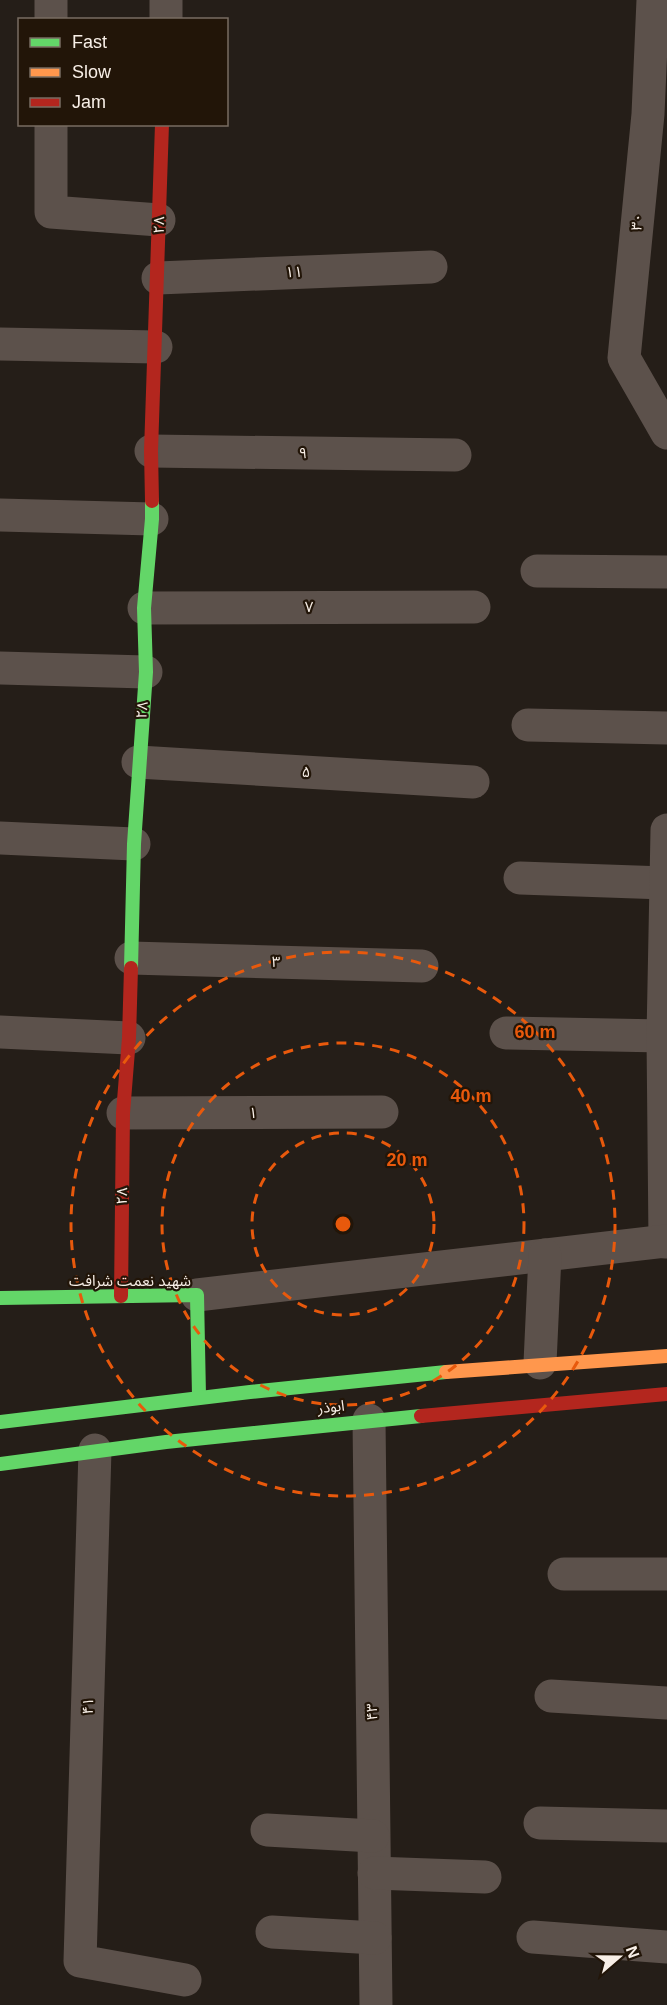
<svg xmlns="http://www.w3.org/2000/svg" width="667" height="2005" font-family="Arial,'Noto Sans Arabic',sans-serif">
<rect width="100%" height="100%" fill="#251e18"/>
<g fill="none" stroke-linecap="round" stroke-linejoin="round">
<g stroke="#5c514b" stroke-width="33">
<path d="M653,0L648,114L624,358L667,433"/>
<path d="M51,20V0"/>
<path d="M166,20V0"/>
<path d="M51,124V212L159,220"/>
<path d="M158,278L431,267"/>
<path d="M0,344L156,347"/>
<path d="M151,451L455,455"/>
<path d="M0,515L152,519"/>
<path d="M537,571L667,572"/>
<path d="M144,608L474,607"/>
<path d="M0,668L146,672"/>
<path d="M528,725L667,728"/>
<path d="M138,762L473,782"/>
<path d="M0,838L134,844"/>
<path d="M520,878L665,883"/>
<path d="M131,958L422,966"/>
<path d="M0,1032L129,1038"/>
<path d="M506,1033L663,1036"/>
<path d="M123,1113L382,1112"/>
<path d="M665,1242L663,1036L667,830"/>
<path d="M197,1295L667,1241"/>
<path d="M540,1363L545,1255"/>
<path d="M369,1420L376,2005"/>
<path d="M95,1450L80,1961L185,1980"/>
<path d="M564,1574H667"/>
<path d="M551,1696L667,1703"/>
<path d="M540,1823L667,1826"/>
<path d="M267,1830L373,1836"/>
<path d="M374,1873L485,1877"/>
<path d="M272,1932L375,1938"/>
<path d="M533,1937L667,1947"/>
</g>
<g stroke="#63d668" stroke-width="14">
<path d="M131,968L134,844L146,672L144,608L152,519V501"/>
<path d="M0,1298L197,1295L199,1396"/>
<path d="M0,1422L250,1392L446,1372"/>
<path d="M0,1464L166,1442L421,1416"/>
</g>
<path stroke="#ff974d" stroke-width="14" d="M446,1372L667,1356"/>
<g stroke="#b3261e" stroke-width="14">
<path d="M152,501L151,451L162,124"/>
<path d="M121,1296L123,1113L129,1038L131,968"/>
<path d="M421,1416L667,1394"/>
</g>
</g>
<g fill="none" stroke="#e8590c" stroke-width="3" stroke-dasharray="10 8">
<circle cx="343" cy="1224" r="91"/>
<circle cx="343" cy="1224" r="181"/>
<circle cx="343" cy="1224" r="272"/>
</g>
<g text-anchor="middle" stroke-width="4.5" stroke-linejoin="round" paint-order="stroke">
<g font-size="15" fill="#f8efe7" stroke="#221508">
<text transform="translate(637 222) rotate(-85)" y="5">۳۰</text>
<text transform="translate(159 225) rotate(-89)" y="5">۲۸</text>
<text transform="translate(294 272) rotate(-2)" y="5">۱۱</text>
<text transform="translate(303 453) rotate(1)" y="5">۹</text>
<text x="309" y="612">۷</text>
<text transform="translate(142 710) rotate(-85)" y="5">۲۸</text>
<text transform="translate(306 772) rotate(3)" y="5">۵</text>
<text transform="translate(276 962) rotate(2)" y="5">۳</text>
<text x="253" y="1118">۱</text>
<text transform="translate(122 1196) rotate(-89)" y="5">۲۸</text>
<text x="130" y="1286">شهید نعمت شرافت</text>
<text transform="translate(331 1407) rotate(-6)" y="5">ابوذر</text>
<text transform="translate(88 1706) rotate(-88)" y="5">۴۱</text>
<text transform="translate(372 1712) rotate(-91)" y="5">۴۳</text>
</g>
</g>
<circle cx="343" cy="1224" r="9" fill="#e8590c" stroke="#221508" stroke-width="3"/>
<g font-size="18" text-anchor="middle" font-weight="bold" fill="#e8590c" stroke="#221508" stroke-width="4.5" stroke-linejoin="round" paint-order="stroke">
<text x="535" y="1038">60 m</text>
<text x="471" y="1102">40 m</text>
<text x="407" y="1166">20 m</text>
</g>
<rect x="18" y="18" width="210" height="108" fill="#221508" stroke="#786c61" stroke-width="1.5"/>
<rect x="30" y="38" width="30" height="9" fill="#63d668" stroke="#786c61" stroke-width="1.5"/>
<text x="72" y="48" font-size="18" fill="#f8efe7">Fast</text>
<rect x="30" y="68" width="30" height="9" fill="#ff974d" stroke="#786c61" stroke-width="1.5"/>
<text x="72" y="78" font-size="18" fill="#f8efe7">Slow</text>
<rect x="30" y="98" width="30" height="9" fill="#b3261e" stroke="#786c61" stroke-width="1.5"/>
<text x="72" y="108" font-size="18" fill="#f8efe7">Jam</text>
<g transform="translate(619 1957) rotate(70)" stroke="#221508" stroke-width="4.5" paint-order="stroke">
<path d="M0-4.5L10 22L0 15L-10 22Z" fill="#f8efe7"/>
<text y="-9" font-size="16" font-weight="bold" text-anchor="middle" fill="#f8efe7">N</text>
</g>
</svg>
